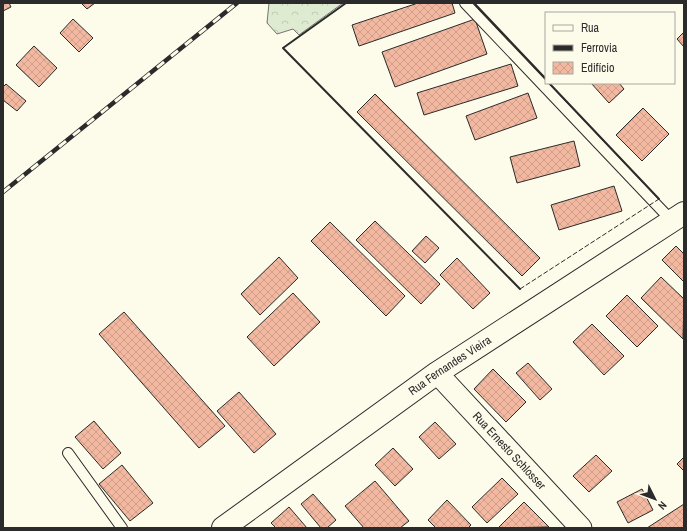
<svg xmlns="http://www.w3.org/2000/svg" width="687" height="531" font-family="'Archivo Narrow',sans-serif">
<defs>
<pattern id="forest-crowns" width="20" height="18" patternUnits="userSpaceOnUse"><rect width="20" height="18" fill="#deebd1"/><path d="M2 6a3 3 0 1 1 6 0M12 15a3 3 0 1 1 6 0" fill="none" stroke="#bfcab4"/></pattern>
<pattern id="building-cross-hatch" width="8" height="8" patternUnits="userSpaceOnUse"><rect width="8" height="8" fill="#f2b8a0"/><path d="M0 0l8 8M0 8l8-8" fill="none" stroke="#d09e8a"/></pattern>
</defs>
<rect width="100%" height="100%" fill="#fdfbea"/>
<path fill="url(#forest-crowns)" stroke="#74746e" d="M269,3H343L299,35L293,29L277,34L267,23Z"/>
<g fill="url(#building-cross-hatch)" stroke="#2b2b2b">
<path d="M3,3H9L11,7L3,11Z"/>
<path d="M81,3H95L87,9Z"/>
<path d="M418,3H452L455,13L359,46L352,25Z"/>
<path d="M73,19L93,38L79,52L60,33Z"/>
<path d="M475,19L487,54L395,87L382,52Z"/>
<path d="M684,32V47L677,39Z"/>
<path d="M34,46L57,68L39,87L16,65Z"/>
<path d="M511,64L518,86L424,115L417,93Z"/>
<path d="M591,83H619L624,89L609,103Z"/>
<path d="M6,84L26,101L17,111L3,100V87Z"/>
<path d="M528,93L537,118L475,140L466,116Z"/>
<path d="M375,94L540,258L522,276L357,112Z"/>
<path d="M643,108L669,134L642,161L616,135Z"/>
<path d="M574,141L580,166L517,183L510,157Z"/>
<path d="M614,186L622,211L559,230L551,205Z"/>
<path d="M375,221L440,284L421,304L356,240Z"/>
<path d="M330,222L405,296L386,316L311,241Z"/>
<path d="M426,236L439,248L425,263L412,251Z"/>
<path d="M676,246L684,254V282L662,260Z"/>
<path d="M279,257L298,278L260,315L241,294Z"/>
<path d="M457,258L490,293L473,309L440,275Z"/>
<path d="M661,277L684,299L683,339L641,298Z"/>
<path d="M293,293L320,322L274,366L247,337Z"/>
<path d="M627,295L658,326L637,347L606,316Z"/>
<path d="M124,312L225,426L199,448L99,334Z"/>
<path d="M592,324L624,356L604,375L573,342Z"/>
<path d="M528,363L552,389L540,400L516,373Z"/>
<path d="M493,369L526,402L506,422L474,389Z"/>
<path d="M239,392L276,434L254,453L217,411Z"/>
<path d="M94,421L121,453L103,469L75,437Z"/>
<path d="M435,422L456,444L439,459L419,437Z"/>
<path d="M393,448L413,469L395,486L375,465Z"/>
<path d="M596,455L612,471L589,492L573,476Z"/>
<path d="M684,457V471L677,464Z"/>
<path d="M122,465L153,503L130,521L99,484Z"/>
<path d="M502,478L518,494L487,523L472,507Z"/>
<path d="M375,481L409,521L400,528H364L345,506Z"/>
<path d="M642,489L653,510L628,523L617,502Z"/>
<path d="M313,494L336,520L327,528H321L301,504Z"/>
<path d="M447,500L471,525L468,528H436L428,520Z"/>
<path d="M524,502L549,527L498,528Z"/>
<path d="M684,504V528H647Z"/>
<path d="M289,507L307,528H276L271,523Z"/>
</g>
<g fill="none" stroke-linecap="round" stroke-linejoin="round">
<defs>
<g id="lane">
<path d="M465,3L672,221"/>
<path d="M68,453L122,528"/>
</g>
<g id="street">
<path id="s1" d="M437,373L581,528"/>
</g>
<g id="secondary">
<path id="s2" d="M223,528L437,373L684,213"/>
</g>
</defs>
<use href="#lane" stroke="#2b2b2b" stroke-width="12"/>
<use href="#street" stroke="#2b2b2b" stroke-width="23"/>
<use href="#secondary" stroke="#2b2b2b" stroke-width="24"/>
<use href="#lane" stroke="#fdfbea" stroke-width="10"/>
<use href="#street" stroke="#fdfbea" stroke-width="21"/>
<use href="#secondary" stroke="#fdfbea" stroke-width="22"/>
<defs>
<path id="rail" d="M3,192L237,3"/>
</defs>
<use href="#rail" stroke="#2b2b2b" stroke-width="4.5"/>
<use href="#rail" stroke="#fdfbea" stroke-width="3" stroke-dasharray="9" stroke-linecap="butt"/>
<path stroke="#2b2b2b" stroke-width="1" stroke-dasharray="5 2" stroke-linecap="butt" d="M520,289L659,199"/>
<g stroke="#2b2b2b" stroke-width="2">
<path d="M346,3L283,48L520,289"/>
<path d="M474,3L546,79"/>
<path d="M549,83L659,199"/>
</g>
</g>
<g text-anchor="middle" stroke-width="3" stroke-linejoin="round" paint-order="stroke">
<g font-size="12" fill="#2b2b2b" stroke="#fdfbea">
<text dy="4" stroke="none"><textPath href="#s2" startOffset="279">Rua Fernandes Vieira</textPath></text>
<text dy="4" stroke="none"><textPath href="#s1" startOffset="106">Rua Ernesto Schlosser</textPath></text>
</g>
</g>
<rect width="687" height="531" fill="none" stroke="#2b2b2b" stroke-width="8"/>
<rect x="545" y="12" width="130" height="72" fill="#fdfbea" stroke="#a9a89e"/>
<rect x="553" y="25" width="20" height="6" fill="#fdfbea" stroke="#a9a89e"/>
<text x="581" y="32" font-size="12" fill="#2b2b2b">Rua</text>
<rect x="553" y="45" width="20" height="6" fill="#2b2b2b" stroke="#a9a89e"/>
<text x="581" y="52" font-size="12" fill="#2b2b2b">Ferrovia</text>
<rect x="553" y="62" width="20" height="12" fill="url(#building-cross-hatch)" stroke="#a9a89e"/>
<text x="581" y="72" font-size="12" fill="#2b2b2b">Edifício</text>
<g transform="translate(655 499) rotate(132)" stroke="#fdfbea" stroke-width="3" paint-order="stroke">
<path d="M0-3L7 15L0 10L-7 15Z" fill="#2b2b2b"/>
<text y="-6" font-size="11" font-weight="bold" text-anchor="middle" fill="#2b2b2b">N</text>
</g>
</svg>
